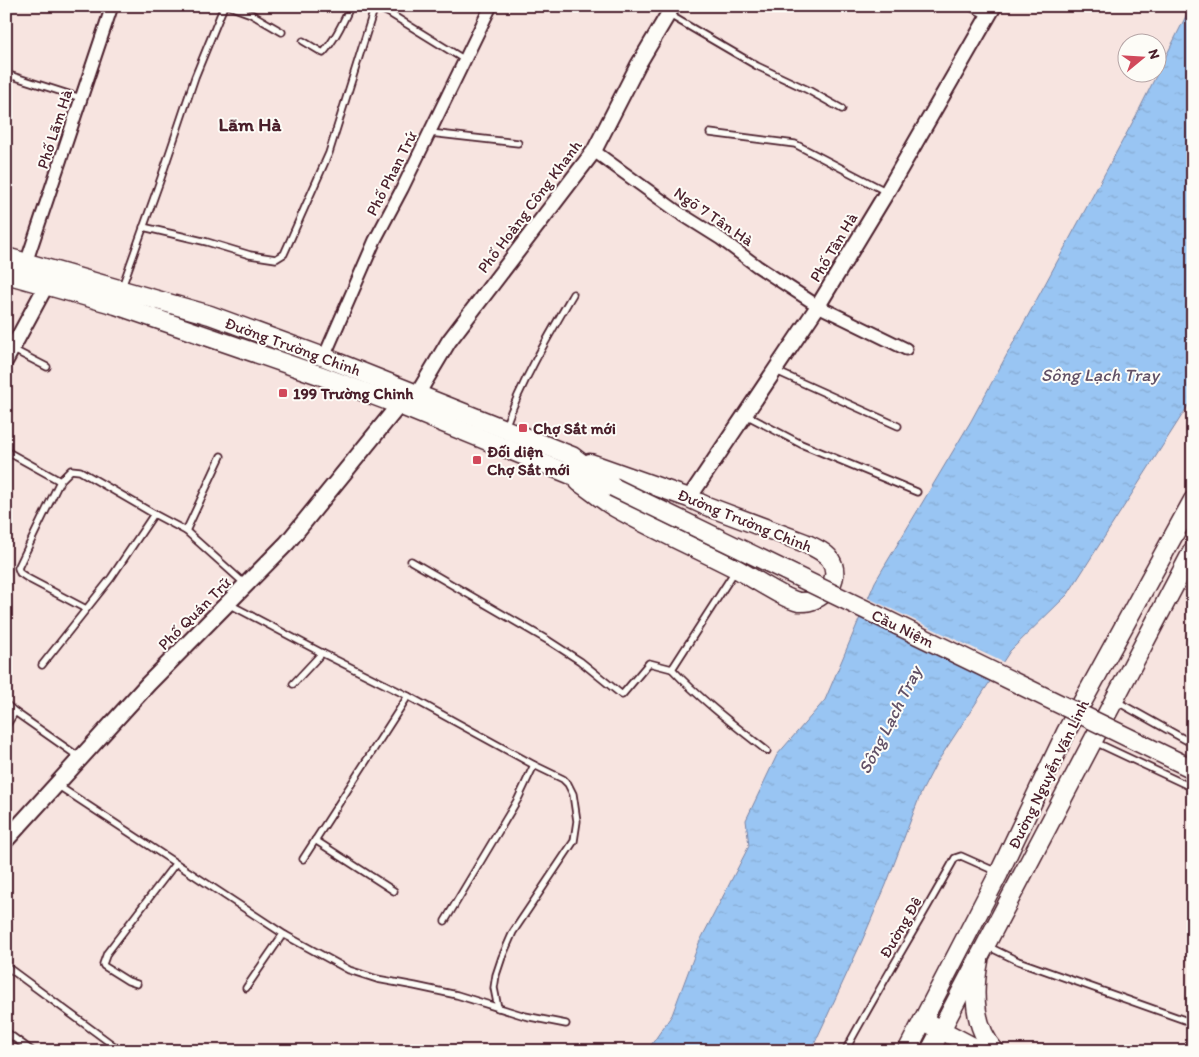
<svg xmlns="http://www.w3.org/2000/svg" width="1199" height="1057" font-family="Itim,sans-serif">
<defs>
<pattern id="water-ripples" width="26" height="14" patternUnits="userSpaceOnUse" patternTransform="scale(1.25)"><rect width="26" height="14" fill="#99c5f3"/><path d="M2 4q2-2 4 0t4 0M15 11q2-2 4 0t4 0" fill="none" stroke="#85a9d0"/></pattern>
</defs>
<rect width="100%" height="100%" fill="#f7e4e0"/>
<filter id="ink" filterUnits="userSpaceOnUse"><feTurbulence type="fractalNoise" baseFrequency=".02" numOctaves="2"/><feDisplacementMap in="SourceGraphic" scale="10" xChannelSelector="R" yChannelSelector="G"/><feConvolveMatrix kernelMatrix="1 2 1 2 8 2 1 2 1" color-interpolation-filters="sRGB"/></filter>
<g filter="url(#ink)">
<path fill="url(#water-ripples)" stroke="#7983a3" d="M1191,6H1193V398L1068,594L1010,651L936,764L921,793L886,885L862,941L811,1051H647L672,1015L699,943L749,846L746,820L777,755L825,700L875,582L971,421L1137,114Z"/>
<path fill="#f7e4e0" d="M866,597L1005,663L993,682L858,616Z"/>
<g fill="none" stroke-linecap="round" stroke-linejoin="round">
<defs>
<g id="service">
<path d="M229,6L251,14L282,32"/>
<path d="M374,6L389,13L465,60"/>
<path d="M968,6L988,16"/>
<path d="M668,14L757,66L808,90L842,109"/>
<path d="M303,41L323,53C335,40 343,23 350,7"/>
<path d="M6,74L81,98"/>
<path d="M430,133L518,143"/>
<path d="M710,133L795,144L887,192"/>
<path d="M143,227L207,242L250,255L276,259L284,254L329,153L375,6"/>
<path d="M122,287L161,178L195,77L224,6"/>
<path d="M12,349L47,367"/>
<path d="M776,371L898,426"/>
<path d="M746,415L801,444L917,492"/>
<path d="M505,427C522,381 548,337 573,294"/>
<path d="M6,451L60,481"/>
<path d="M186,531L221,456"/>
<path d="M411,561L549,641L580,661L622,695L649,663L672,669L735,571"/>
<path d="M229,604L322,653L408,696L534,765L518,799L445,921"/>
<path d="M86,609L29,579L20,573L18,568L60,481L71,470L80,471L154,514L186,531L245,584"/>
<path d="M42,665L111,578L154,514"/>
<path d="M672,669C701,700 734,725 767,751"/>
<path d="M293,684L322,653"/>
<path d="M1116,701L1193,744"/>
<path d="M6,704L15,712L79,757"/>
<path d="M6,726L15,712"/>
<path d="M1095,742L1193,788"/>
<path d="M57,785L285,935L349,970L377,979L415,986L457,995L525,1016L566,1024"/>
<path d="M315,840L394,891"/>
<path d="M303,859L408,696"/>
<path d="M987,946L1018,961L1193,1023"/>
<path d="M6,966L121,1051"/>
<path d="M137,984L128,981L104,966L103,964L107,953L175,864"/>
<path d="M246,988L281,937L285,935"/>
<path d="M498,1008L494,988L496,975L502,957L513,932L574,841L577,821L573,794L568,784L563,779L534,765"/>
<path d="M6,1032L32,1051"/>
<path d="M845,1051C880,986 919,923 955,858L961,856L997,872"/>
</g>
<g id="minor">
<path d="M594,151L678,212L721,239L757,266L818,306L906,349"/>
<path d="M26,263L112,6"/>
<path d="M324,357L375,240L402,189L491,6"/>
</g>
<g id="tertiary">
<path d="M6,360L47,284"/>
<path d="M418,393L449,341L594,151L638,65L673,6"/>
<path d="M689,498L818,306L887,192L994,6"/>
</g>
<path id="secondary" d="M6,840L148,684L287,543L399,405"/>
<g id="primary">
<path d="M6,257L210,315L324,357L572,456L613,487"/>
<path d="M6,274L116,305L319,375L399,405L569,474L601,483"/>
<path d="M579,482C591,490 603,501 616,508C655,530 696,548 735,568C750,576 786,600 799,602C821,604 844,580 830,559C824,551 813,547 805,543L704,505L689,498L590,463"/>
<path d="M979,961C973,991 973,1026 995,1051"/>
<path d="M924,1021L981,1051"/>
</g>
<g id="trunk">
<path d="M907,1051L999,873L1066,732L1193,500"/>
<path d="M930,1051L1193,550"/>
</g>
</defs>
<use href="#service" stroke="#4a1f2b" stroke-width="9"/>
<use href="#minor" stroke="#4a1f2b" stroke-width="15"/>
<use href="#tertiary" stroke="#4a1f2b" stroke-width="18"/>
<use href="#secondary" stroke="#4a1f2b" stroke-width="19"/>
<use href="#primary" stroke="#4a1f2b" stroke-width="21"/>
<use href="#trunk" stroke="#4a1f2b" stroke-width="21"/>
<use href="#service" stroke="#fdfcf7" stroke-width="5.5"/>
<use href="#minor" stroke="#fdfcf7" stroke-width="11"/>
<use href="#tertiary" stroke="#fdfcf7" stroke-width="14"/>
<use href="#secondary" stroke="#fdfcf7" stroke-width="15"/>
<use href="#primary" stroke="#fdfcf7" stroke-width="18"/>
<use href="#trunk" stroke="#fdfcf7" stroke-width="18"/>
<defs>
<path id="primary-bridge" d="M613,487L1193,769"/>
</defs>
<use href="#primary-bridge" stroke="#4a1f2b" stroke-width="21" stroke-linecap="butt"/>
<use href="#primary-bridge" stroke="#fdfcf7" stroke-width="18"/>
</g>
</g>
<g fill="#d1495b" stroke="#fdfcf7" stroke-width="2">
<rect x="278" y="388" width="10" height="10" rx="2.5"/>
<rect x="518" y="423" width="10" height="10" rx="2.5"/>
<rect x="472" y="455" width="10" height="10" rx="2.5"/>
</g>
<g text-anchor="middle" stroke-width="4" stroke-linejoin="round" paint-order="stroke">
<g font-size="16" fill="#4a1f2b" stroke="#fdfcf7">
<text transform="translate(54 129) rotate(-72)" y="6">Phố Lãm Hà</text>
<text transform="translate(391 173) rotate(-63)" y="6">Phố Phan Trứ</text>
<text transform="translate(529 206) rotate(-53)" y="6">Phố Hoàng Công Khanh</text>
<text transform="translate(714 216) rotate(34)" y="6">Ngõ 7 Tân Hà</text>
<text transform="translate(833 247) rotate(-59)" y="6">Phố Tân Hà</text>
<text transform="translate(293 346) rotate(20)" y="6">Đường Trường Chinh</text>
<text transform="translate(745 520) rotate(22)" y="6">Đường Trường Chinh</text>
<text transform="translate(194 613) rotate(-45)" y="6">Phố Quán Trữ</text>
<text transform="translate(903 628) rotate(26)" y="6">Cầu Niệm</text>
<text transform="translate(1048 774) rotate(-64)" y="6">Đường Nguyễn Văn Linh</text>
<text transform="translate(900 927) rotate(-60)" y="6">Đường Đê</text>
</g>
<g font-size="16" font-weight="bold" fill="#4a1f2b" stroke="#fdfcf7" text-anchor="start">
<text x="293" y="399">199 Trường Chinh</text>
<text x="533" y="434">Chợ Sắt mới</text>
<text x="487" y="457">Đối diện<tspan x="487" dy="18">Chợ Sắt mới</tspan></text>
</g>
<g font-size="18" font-style="italic" fill="#625167" stroke="#fdfcf7">
<text x="1100" y="381">Sông Lạch Tray</text>
<text transform="translate(890 720) rotate(-63)" y="6">Sông Lạch Tray</text>
</g>
<g font-size="19" font-weight="bold" fill="#4a1f2b" stroke="#fdfcf7">
<text x="250" y="131">Lãm Hà</text>
</g>
</g>
<rect width="1199" height="1057" fill="none" stroke="#fdfcf7" stroke-width="25"/>
<rect x="12" y="12" width="1174" height="1032" fill="none" stroke="#4a1f2b" stroke-width="2" filter="url(#ink)"/>
<g transform="translate(1142 58) rotate(72)"><circle r="24" fill="#fdfcf7" stroke="#b5a4a5"/>
<path d="M0-4L9 19L0 12L-9 19Z" fill="#d1495b"/>
<text y="-8" font-size="14" font-weight="bold" text-anchor="middle" fill="#4a1f2b">N</text>
</g>
</svg>
